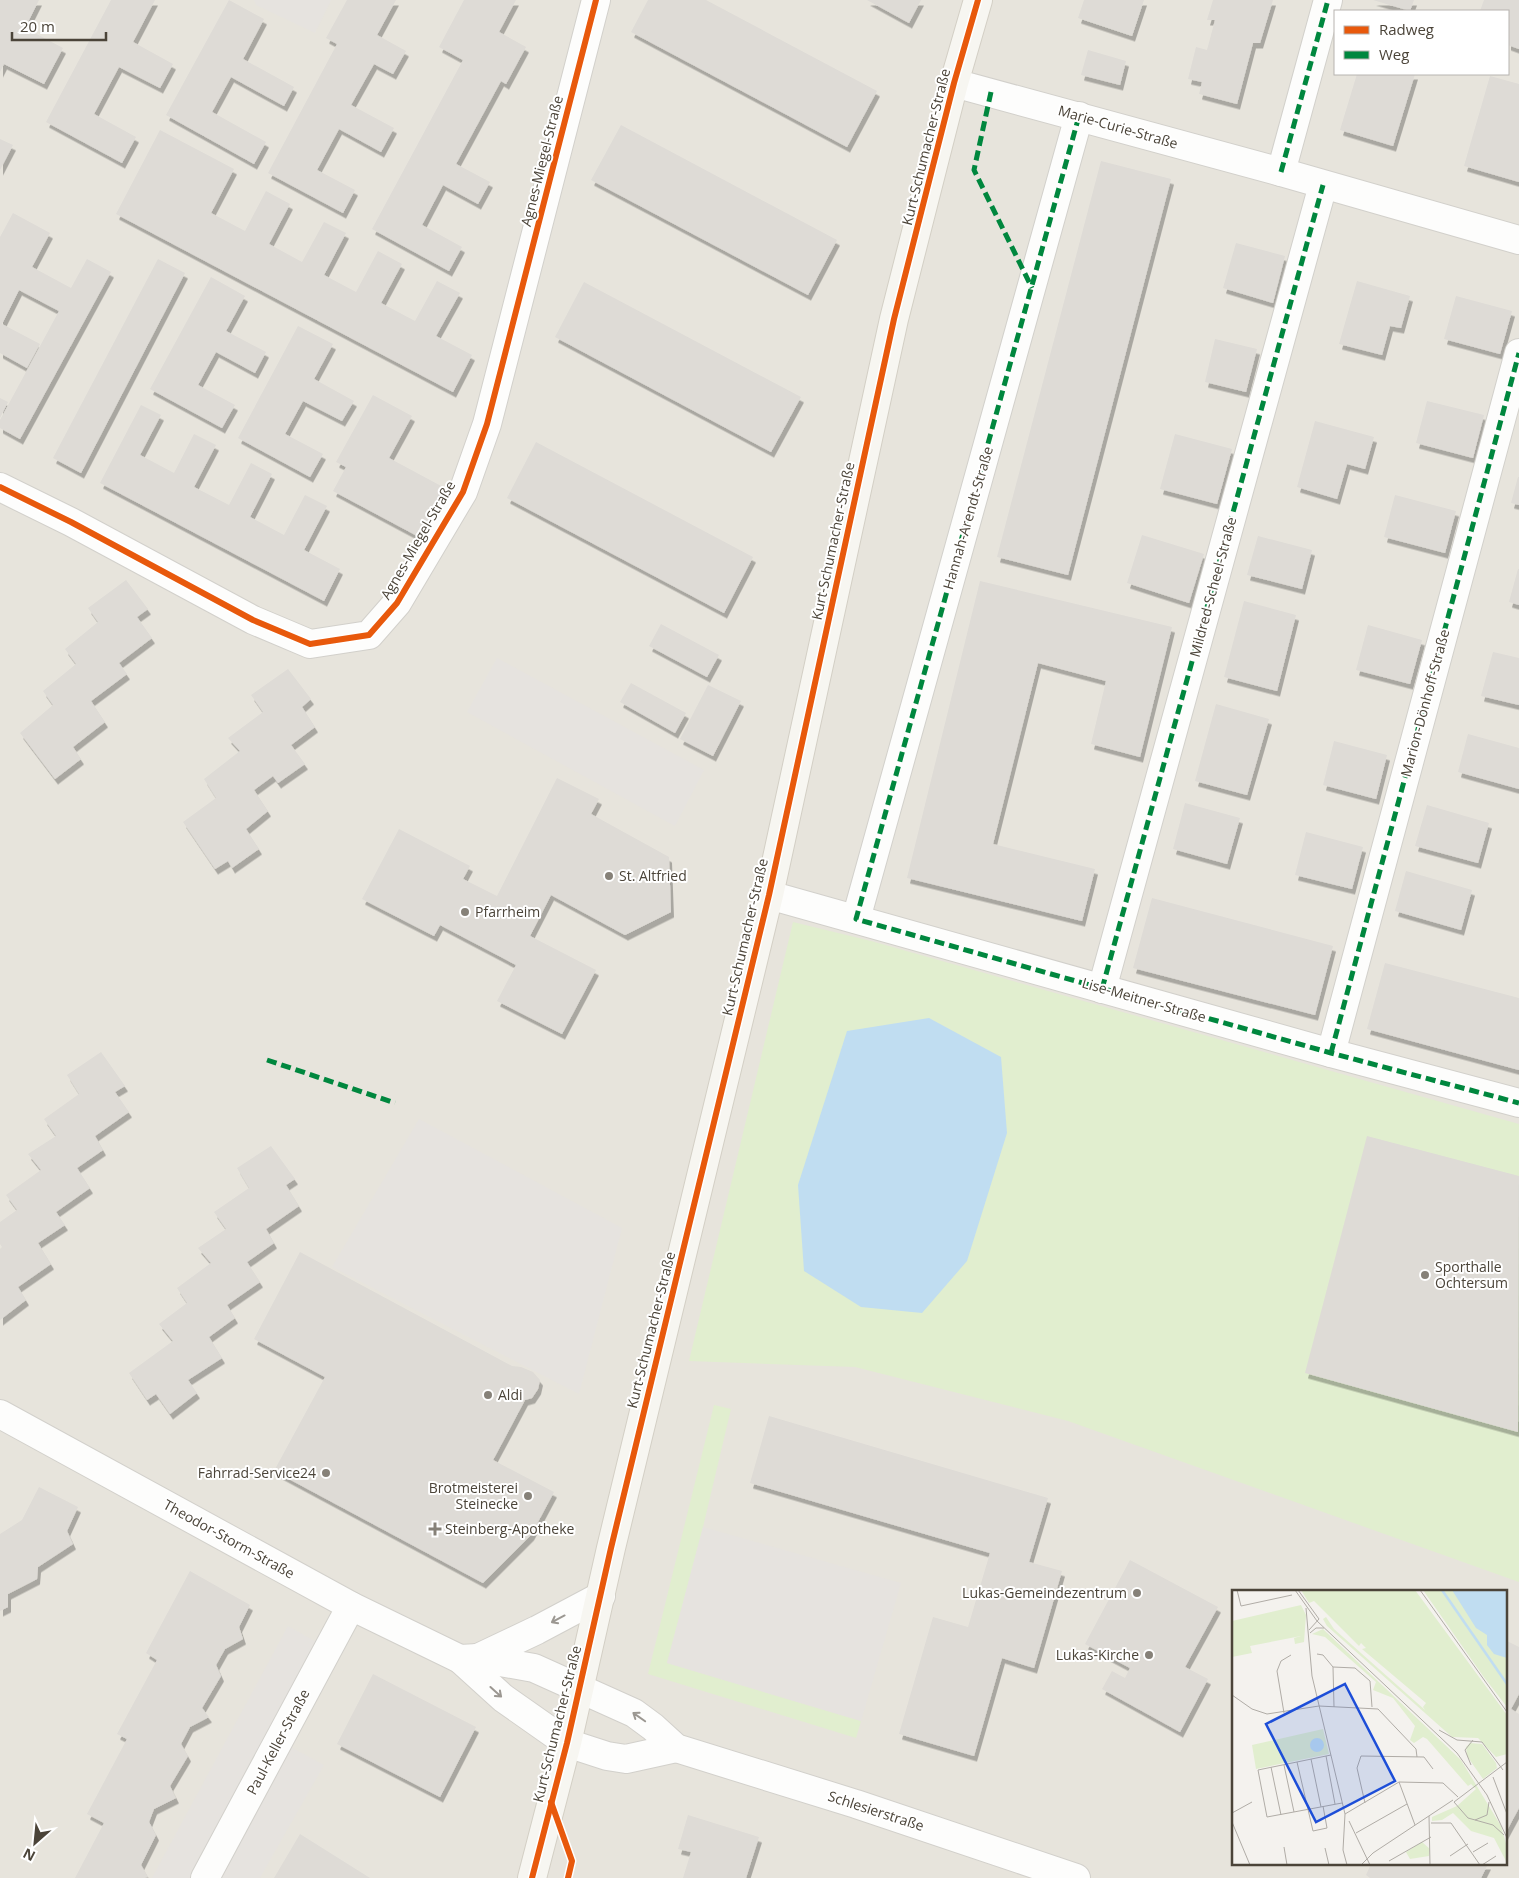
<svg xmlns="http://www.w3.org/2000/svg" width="1519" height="1878" font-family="'Open Sans',sans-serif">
<defs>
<filter id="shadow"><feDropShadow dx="3" dy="5.5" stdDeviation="0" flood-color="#0004"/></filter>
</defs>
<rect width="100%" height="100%" fill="#f4f2ee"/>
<path fill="#e7e4dc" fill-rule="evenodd" d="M0,0H1519V1878H0ZM1335,11H1508V74H1335ZM1233,1592H1505V1864H1233Z"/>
<g fill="#e1eecf">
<path d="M793,922L871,941L1519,1124V1582L1068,1421L855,1367L689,1361Z"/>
<path d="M714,1405L731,1409L703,1527L667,1663L861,1721L856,1738L648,1674Z"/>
</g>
<g fill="#e6e3df">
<path d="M254,0H331L315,33L256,5Z"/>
<path d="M497,658L704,770L675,826L467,712Z"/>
<path d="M419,1119L622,1228L579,1394L332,1267Z"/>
<path d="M703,1527L901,1583L861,1721L667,1663Z"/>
<path d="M288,1626L318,1643L269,1735L324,1765L260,1878H152Z"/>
</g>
<path fill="#c0ddf1" d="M929,1018L1001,1057L1007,1133L967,1261L922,1313L861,1307L804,1271L798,1185L847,1031Z"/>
<g fill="#dedbd6" filter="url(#shadow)">
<path d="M0,0H39L25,28L63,48L44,84L4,64L0,72Z"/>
<path d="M111,0H155L133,42L173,64L160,88L119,67L94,114L136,137L122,163L46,122Z"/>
<path d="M229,0L264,19L243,59L294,87L284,106L231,77L212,112L266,142L254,164L166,115Z"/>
<path d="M347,0H396L377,35L406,51L393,74L374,64L351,105L394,128L381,152L339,129L317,170L355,190L343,213L268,173L337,44L326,38Z"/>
<path d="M464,0H516L499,32L526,47L506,84L501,81L456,164L490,182L478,204L443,185L422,225L462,247L449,271L372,229L463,60L439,47Z"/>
<path d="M648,0H706L877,91L847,147L631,32Z"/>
<path d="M867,0H921L909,23Z"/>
<path d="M1084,0H1144L1132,36L1078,18Z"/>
<path d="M1213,0H1273L1260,43H1253L1237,104L1199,94L1202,82L1188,79L1196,47L1207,50L1215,20H1207Z"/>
<path d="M1373,0H1414L1410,11Z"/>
<path d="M1484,0H1519V49L1508,45V11H1480Z"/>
<path d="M1088,50L1126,61L1120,85L1081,75Z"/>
<path d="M1357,74H1415L1393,146L1340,130Z"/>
<path d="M1490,76L1519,84V182L1464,166Z"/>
<path d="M621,125L837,240L808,295L591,180Z"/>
<path d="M160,130L234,169L211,213L245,231L266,191L290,204L269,244L302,262L324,222L346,233L324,275L356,292L378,251L402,264L381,303L415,321L437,281L460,293L436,336L472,355L453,392L116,214Z"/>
<path d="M0,139L13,145L0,170Z"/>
<path d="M1101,161L1171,179L1068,575L997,557Z"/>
<path d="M13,213L50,233L32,267L71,288L87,259L111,272L20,439L0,428V420L59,311L19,290L2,324L40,344L27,368L0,353V237Z"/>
<path d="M1236,243L1285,256L1273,303L1223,288Z"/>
<path d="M158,259L185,273L81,473L53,458Z"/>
<path d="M211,277L245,296L226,331L266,352L255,373L216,352L198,385L235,405L222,428L150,389Z"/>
<path d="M1357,281L1410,296L1401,328L1390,326L1382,355L1339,344Z"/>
<path d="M584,282L801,397L771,452L555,337Z"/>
<path d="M1456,296L1512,311L1500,354L1444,339Z"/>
<path d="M298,326L333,344L314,379L354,401L342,421L303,401L285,434L323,454L310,477L238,438Z"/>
<path d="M1215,339L1257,349L1246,392L1205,382Z"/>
<path d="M373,395L412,416L389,458L443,487L430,511L434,513L421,538L333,491L346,467L336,462Z"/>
<path d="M0,398L8,402L0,418Z"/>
<path d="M1427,401L1484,415L1473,458L1416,443Z"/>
<path d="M141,405L161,415L140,455L174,473L194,434L216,445L194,487L229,505L251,463L272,474L250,517L284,535L305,495L327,506L304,550L340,569L324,601L100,483Z"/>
<path d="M1315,421L1374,437L1365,469L1347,464L1337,499L1297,487Z"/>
<path d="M1175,434L1232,449L1217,504L1160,489Z"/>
<path d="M536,442L753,557L724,613L507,498Z"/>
<path d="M1518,477H1519V505L1511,503Z"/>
<path d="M1395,495L1456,511L1445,553L1384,537Z"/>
<path d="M1142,535L1204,554L1189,603L1127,583Z"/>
<path d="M1258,536L1312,550L1302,589L1247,575Z"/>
<path d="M1518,569H1519V605L1509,602Z"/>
<path d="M126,580L148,609L137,617L152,638L119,663L127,674L91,701L105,722L73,747L81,759L55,779L20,733L53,705L43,691L76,664L65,649L98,622L88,608Z"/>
<path d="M980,581L1172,627L1140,757L1091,744L1106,681L1038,663L993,844L1095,869L1082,921L907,878Z"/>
<path d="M1244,601L1296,615L1277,691L1224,677Z"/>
<path d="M661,624L719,655L707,677L649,646Z"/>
<path d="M1368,625L1422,640L1410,684L1356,670Z"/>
<path d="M1493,652L1519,658V705L1481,696Z"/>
<path d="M288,669L311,699L302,707L315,727L291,745L305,764L278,783L273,776L254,790L268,811L246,829L259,849L232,868L228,861L215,869L183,822L216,798L204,779L240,751L228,738L263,712L251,695Z"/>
<path d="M631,683L686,713L675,733L620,702Z"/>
<path d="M708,685L741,701L713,756L680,739Z"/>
<path d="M1216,704L1269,719L1247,795L1195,781Z"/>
<path d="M1468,734L1519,748V789L1458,772Z"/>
<path d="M1334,741L1387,755L1376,799L1323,785Z"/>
<path d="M557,778L599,799L591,814L669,857L671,912L625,935L551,895L530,936L596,970L562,1034L497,1001L516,965L440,925L434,936L362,899L399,829L470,866L463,879L497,896Z"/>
<path d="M1185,803L1240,818L1227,864L1173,849Z"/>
<path d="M1427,805L1489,823L1478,863L1415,846Z"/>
<path d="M1306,832L1363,847L1352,889L1295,875Z"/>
<path d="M1406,871L1472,890L1461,930L1395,911Z"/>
<path d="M1152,898L1333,946L1315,1015L1133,968Z"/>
<path d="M1385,963L1519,998V1070L1367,1029Z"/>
<path d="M101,1052L125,1086L115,1092L129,1112L95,1136L103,1150L77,1168L90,1188L56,1212L65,1225L38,1243L51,1264L18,1287L26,1300L0,1320V1249L2,1247L0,1244V1222L17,1210L6,1195L41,1170L28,1154L56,1136L44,1119L79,1094L67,1075Z"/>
<path d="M1367,1136L1519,1176L1518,1432L1305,1373Z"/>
<path d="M271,1146L295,1179L286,1185L299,1206L266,1229L274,1243L247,1262L260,1282L227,1305L235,1318L209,1337L222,1358L188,1380L197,1393L170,1414L156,1394L147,1400L129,1373L173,1341L159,1324L187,1303L177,1288L211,1263L198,1248L226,1229L214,1212L249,1188L237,1168Z"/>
<path d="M300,1252L512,1366L521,1367L533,1372L540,1380L538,1389L532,1398L525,1400L493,1460L554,1492L531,1535L483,1583L274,1471L325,1377L254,1339Z"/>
<path d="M769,1416L1048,1498L1029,1562L1062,1571L1034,1668L1002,1658L974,1756L899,1734L933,1617L968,1627L990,1553L750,1483Z"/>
<path d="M39,1487L78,1507L67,1531L73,1544L38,1567L37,1579L8,1594V1607L0,1611V1534L22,1520Z"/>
<path d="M1130,1560L1218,1607L1185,1667L1208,1679L1180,1732L1102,1689L1112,1671L1125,1678L1130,1668L1085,1644Z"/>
<path d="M190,1571L250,1605L239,1627L243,1639L225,1649L216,1665L221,1676L202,1708L209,1717L190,1727L181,1744L188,1756L170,1786L176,1798L154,1809L149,1822L156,1835L141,1865L148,1877L145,1878H75L104,1823L87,1814L127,1739L117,1734L157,1660L146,1653Z"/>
<path d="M1505,1640L1519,1647V1694L1511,1709L1519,1714V1808L1505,1834Z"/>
<path d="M373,1674L476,1727L440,1797L337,1744Z"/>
<path d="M688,1815L759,1837L746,1878H683L691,1852L678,1849Z"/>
<path d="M300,1834L370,1878H274Z"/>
<path d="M1371,1864H1488L1481,1878H1370L1366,1875Z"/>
</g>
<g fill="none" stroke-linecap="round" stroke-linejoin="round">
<defs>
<g id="minor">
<path d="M954,83L1281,172L1519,240"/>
<path d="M1281,172L1328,0"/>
<path d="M0,487L71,522L253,620L310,644L369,635L397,603L463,492L487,424L596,0"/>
<path d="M769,895L1331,1053L1519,1103"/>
<path d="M856,919L1079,116"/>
<path d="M1102,989L1323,185"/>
<path d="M1331,1053L1519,353"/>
<path d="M0,1414L351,1606L460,1659L503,1698L567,1743L607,1756L626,1759L676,1748"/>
<path d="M478,1658L537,1630L601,1596"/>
<path d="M460,1659L478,1658L534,1668L634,1713L653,1727L676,1748L856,1804L1076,1878"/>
<path d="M205,1878L351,1606"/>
</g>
<path id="secondary" d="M532,1878L567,1743L611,1548L769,895L894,319L954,83L978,0"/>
</defs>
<use href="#minor" stroke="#d2d0cb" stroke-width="30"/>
<use href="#secondary" stroke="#d3cfc5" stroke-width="30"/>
<use href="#minor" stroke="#fdfdfc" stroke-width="28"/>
<use href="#secondary" stroke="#f7f6f1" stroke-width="28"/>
<g stroke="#00873e" stroke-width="5" stroke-dasharray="10 5" stroke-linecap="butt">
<path d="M991,92L974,170L1032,288"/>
<path d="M1079,116L856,919L1331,1053L1519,1103"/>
<path d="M1281,172L1328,0"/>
<path d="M1102,989L1323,185"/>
<path d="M1331,1053L1519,353"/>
<path d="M267,1060L395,1103"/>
</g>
<defs>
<g id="cycleway">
<path d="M0,487L71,522L253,620L310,644L369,635L397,603L463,492L487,424L596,0"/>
<path d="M551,1802L572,1861L568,1878"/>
<path d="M532,1878L567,1743L611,1548L769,895L894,319L954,83L978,0"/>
</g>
</defs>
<use href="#cycleway" stroke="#fff" stroke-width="9"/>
<use href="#cycleway" stroke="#e8590c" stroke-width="6"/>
</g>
<defs><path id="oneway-shaft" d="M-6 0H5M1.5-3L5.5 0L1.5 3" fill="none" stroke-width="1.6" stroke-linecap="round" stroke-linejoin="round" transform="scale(1.25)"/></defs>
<g stroke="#9b9791">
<use href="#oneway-shaft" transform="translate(558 1619) rotate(152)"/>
<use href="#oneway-shaft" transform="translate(496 1692) rotate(42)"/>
<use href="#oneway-shaft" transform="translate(639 1717) rotate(-145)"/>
</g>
<g fill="#868178" stroke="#fff" stroke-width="2">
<circle cx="609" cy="876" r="5"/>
<circle cx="465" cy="912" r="5"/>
<circle cx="1425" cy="1275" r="5"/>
<circle cx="488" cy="1395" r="5"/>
<circle cx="326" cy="1473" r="5"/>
<circle cx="528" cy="1496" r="5"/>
<path d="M432.5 1521.5h5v5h5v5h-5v5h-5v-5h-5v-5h5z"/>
<circle cx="1137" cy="1593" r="5"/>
<circle cx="1149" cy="1655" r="5"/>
</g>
<g text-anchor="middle" stroke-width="4" stroke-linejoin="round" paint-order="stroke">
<g font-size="14" fill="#4b4439" stroke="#fff">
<text transform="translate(1118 127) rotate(16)" y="5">Marie-Curie-Straße</text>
<text transform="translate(926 147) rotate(-76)" y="5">Kurt-Schumacher-Straße</text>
<text transform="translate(542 161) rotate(-76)" y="5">Agnes-Miegel-Straße</text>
<text transform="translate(968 518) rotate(-74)" y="5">Hannah-Arendt-Straße</text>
<text transform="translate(418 540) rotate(-60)" y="5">Agnes-Miegel-Straße</text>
<text transform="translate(833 541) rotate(-78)" y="5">Kurt-Schumacher-Straße</text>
<text transform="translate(1213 587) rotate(-75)" y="5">Mildred-Scheel-Straße</text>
<text transform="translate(1425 703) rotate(-75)" y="5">Marion-Dönhoff-Straße</text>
<text transform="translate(745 937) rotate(-77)" y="5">Kurt-Schumacher-Straße</text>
<text transform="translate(1144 1000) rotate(16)" y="5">Lise-Meitner-Straße</text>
<text transform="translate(651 1330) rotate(-76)" y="5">Kurt-Schumacher-Straße</text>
<text transform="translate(229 1539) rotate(29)" y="5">Theodor-Storm-Straße</text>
<text transform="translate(557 1724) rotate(-76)" y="5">Kurt-Schumacher-Straße</text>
<text transform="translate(278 1742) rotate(-62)" y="5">Paul-Keller-Straße</text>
<text transform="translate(876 1811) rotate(18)" y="5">Schlesierstraße</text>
</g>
<g font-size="14" fill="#4b4439" stroke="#fff" text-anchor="start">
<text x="619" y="881">St. Altfried</text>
<text x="475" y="917">Pfarrheim</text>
<text x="1435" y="1272">Sporthalle<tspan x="1435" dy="16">Ochtersum</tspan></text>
<text x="498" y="1400">Aldi</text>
<text x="316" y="1478" text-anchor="end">Fahrrad-Service24</text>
<text x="518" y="1493" text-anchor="end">Brotmeisterei<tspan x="518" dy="16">Steinecke</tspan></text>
<text x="445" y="1534">Steinberg-Apotheke</text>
<text x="1127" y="1598" text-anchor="end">Lukas-Gemeindezentrum</text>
<text x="1139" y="1660" text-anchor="end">Lukas-Kirche</text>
</g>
</g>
<g transform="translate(1232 1590)">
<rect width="275" height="275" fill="#f4f2ee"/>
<path d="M69,0H183L275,125V164L264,167L246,148L220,147L95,36L91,29L94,27L102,39L193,120L191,117L194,113L130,59L134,58L129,53L127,56L82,11L77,13ZM191,0H275V117L251,86ZM69,15L74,25L72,52L63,54L62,48L69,46L18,56L20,63L0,67V31ZM91,39L229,170L269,236L275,257V273L262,248L239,241L221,223L210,230L200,231V227L225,216L244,199L239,194L236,196L195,149L191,147L182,153L178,150L183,136L161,108L141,100L144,92L93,47L80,44ZM91,139L97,164L24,179L20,155ZM238,153L250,154L264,173L265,178L251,189L235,166L234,157ZM190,252L198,259L197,266L178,269L174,262Z" fill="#e1eecf"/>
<path d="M220,0H275V68L262,64L255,55V45L244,38ZM78 155a7 7 0 1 1 14 0a7 7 0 1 1-14 0Z" fill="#c0ddf1"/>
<path fill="none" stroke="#c0ddf1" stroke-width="2.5" d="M210,0L275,94"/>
<path fill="none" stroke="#b0aca6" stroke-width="1" d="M5,0L9,16L60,5M63,0L85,31M66,0L87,29L77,40M188,0L275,122M74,18L80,86L113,224L111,260L115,275M85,31L225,163L255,205L275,248M78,43L84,38H92M85,64L91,65L101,77L102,117M101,77L123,78L138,91L140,117M0,105L20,119L35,124L87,116L146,119L184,159L185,167M52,123L45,81L49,71L59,65M207,140L225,150L250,152L271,180M99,165L26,180L35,227L110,213M94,166L103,214M79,169L89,217M65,172L81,241L95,238L91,216M52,175L62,222M239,175L233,160L241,150M39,177L49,225M261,187L275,224M167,192L183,235M222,212L275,172M222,212L236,228L261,235L272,245M133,213L125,178L129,166L192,167L201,179M0,223L20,212M113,224L167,192L211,193L226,207M197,226L198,275M243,230L255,225L257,212M117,231L138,275M0,232L18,275M199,233H219L248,275M124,243L175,214M52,257L55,275M93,258L97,275M241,262L256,253M218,266L236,254M157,271L199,247M129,275L141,263L221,210M250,275L264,266"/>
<path fill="#1d4ed8" fill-opacity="0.15" stroke="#1d4ed8" stroke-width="2.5" d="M113,94L163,191L84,232L34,134Z"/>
<rect width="275" height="275" fill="none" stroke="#4b4439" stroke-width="2.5"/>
</g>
<rect x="1334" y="10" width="175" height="65" fill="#ffffff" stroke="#b7b4b0"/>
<rect x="1344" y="26" width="25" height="8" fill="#e8590c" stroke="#b7b4b0"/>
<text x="1379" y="35" font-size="15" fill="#4b4439">Radweg</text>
<rect x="1344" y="51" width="25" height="8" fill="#00873e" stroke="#b7b4b0"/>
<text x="1379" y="60" font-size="15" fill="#4b4439">Weg</text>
<g transform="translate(35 1843) rotate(207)" stroke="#ffffff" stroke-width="4" paint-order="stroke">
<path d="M0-4L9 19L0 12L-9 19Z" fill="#4b4439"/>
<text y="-8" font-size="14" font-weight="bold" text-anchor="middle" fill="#4b4439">N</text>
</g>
<path d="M12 32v8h94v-8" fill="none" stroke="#4b4439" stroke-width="2.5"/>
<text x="20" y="32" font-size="15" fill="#4b4439" stroke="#ffffff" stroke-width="4" paint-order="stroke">20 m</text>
</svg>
